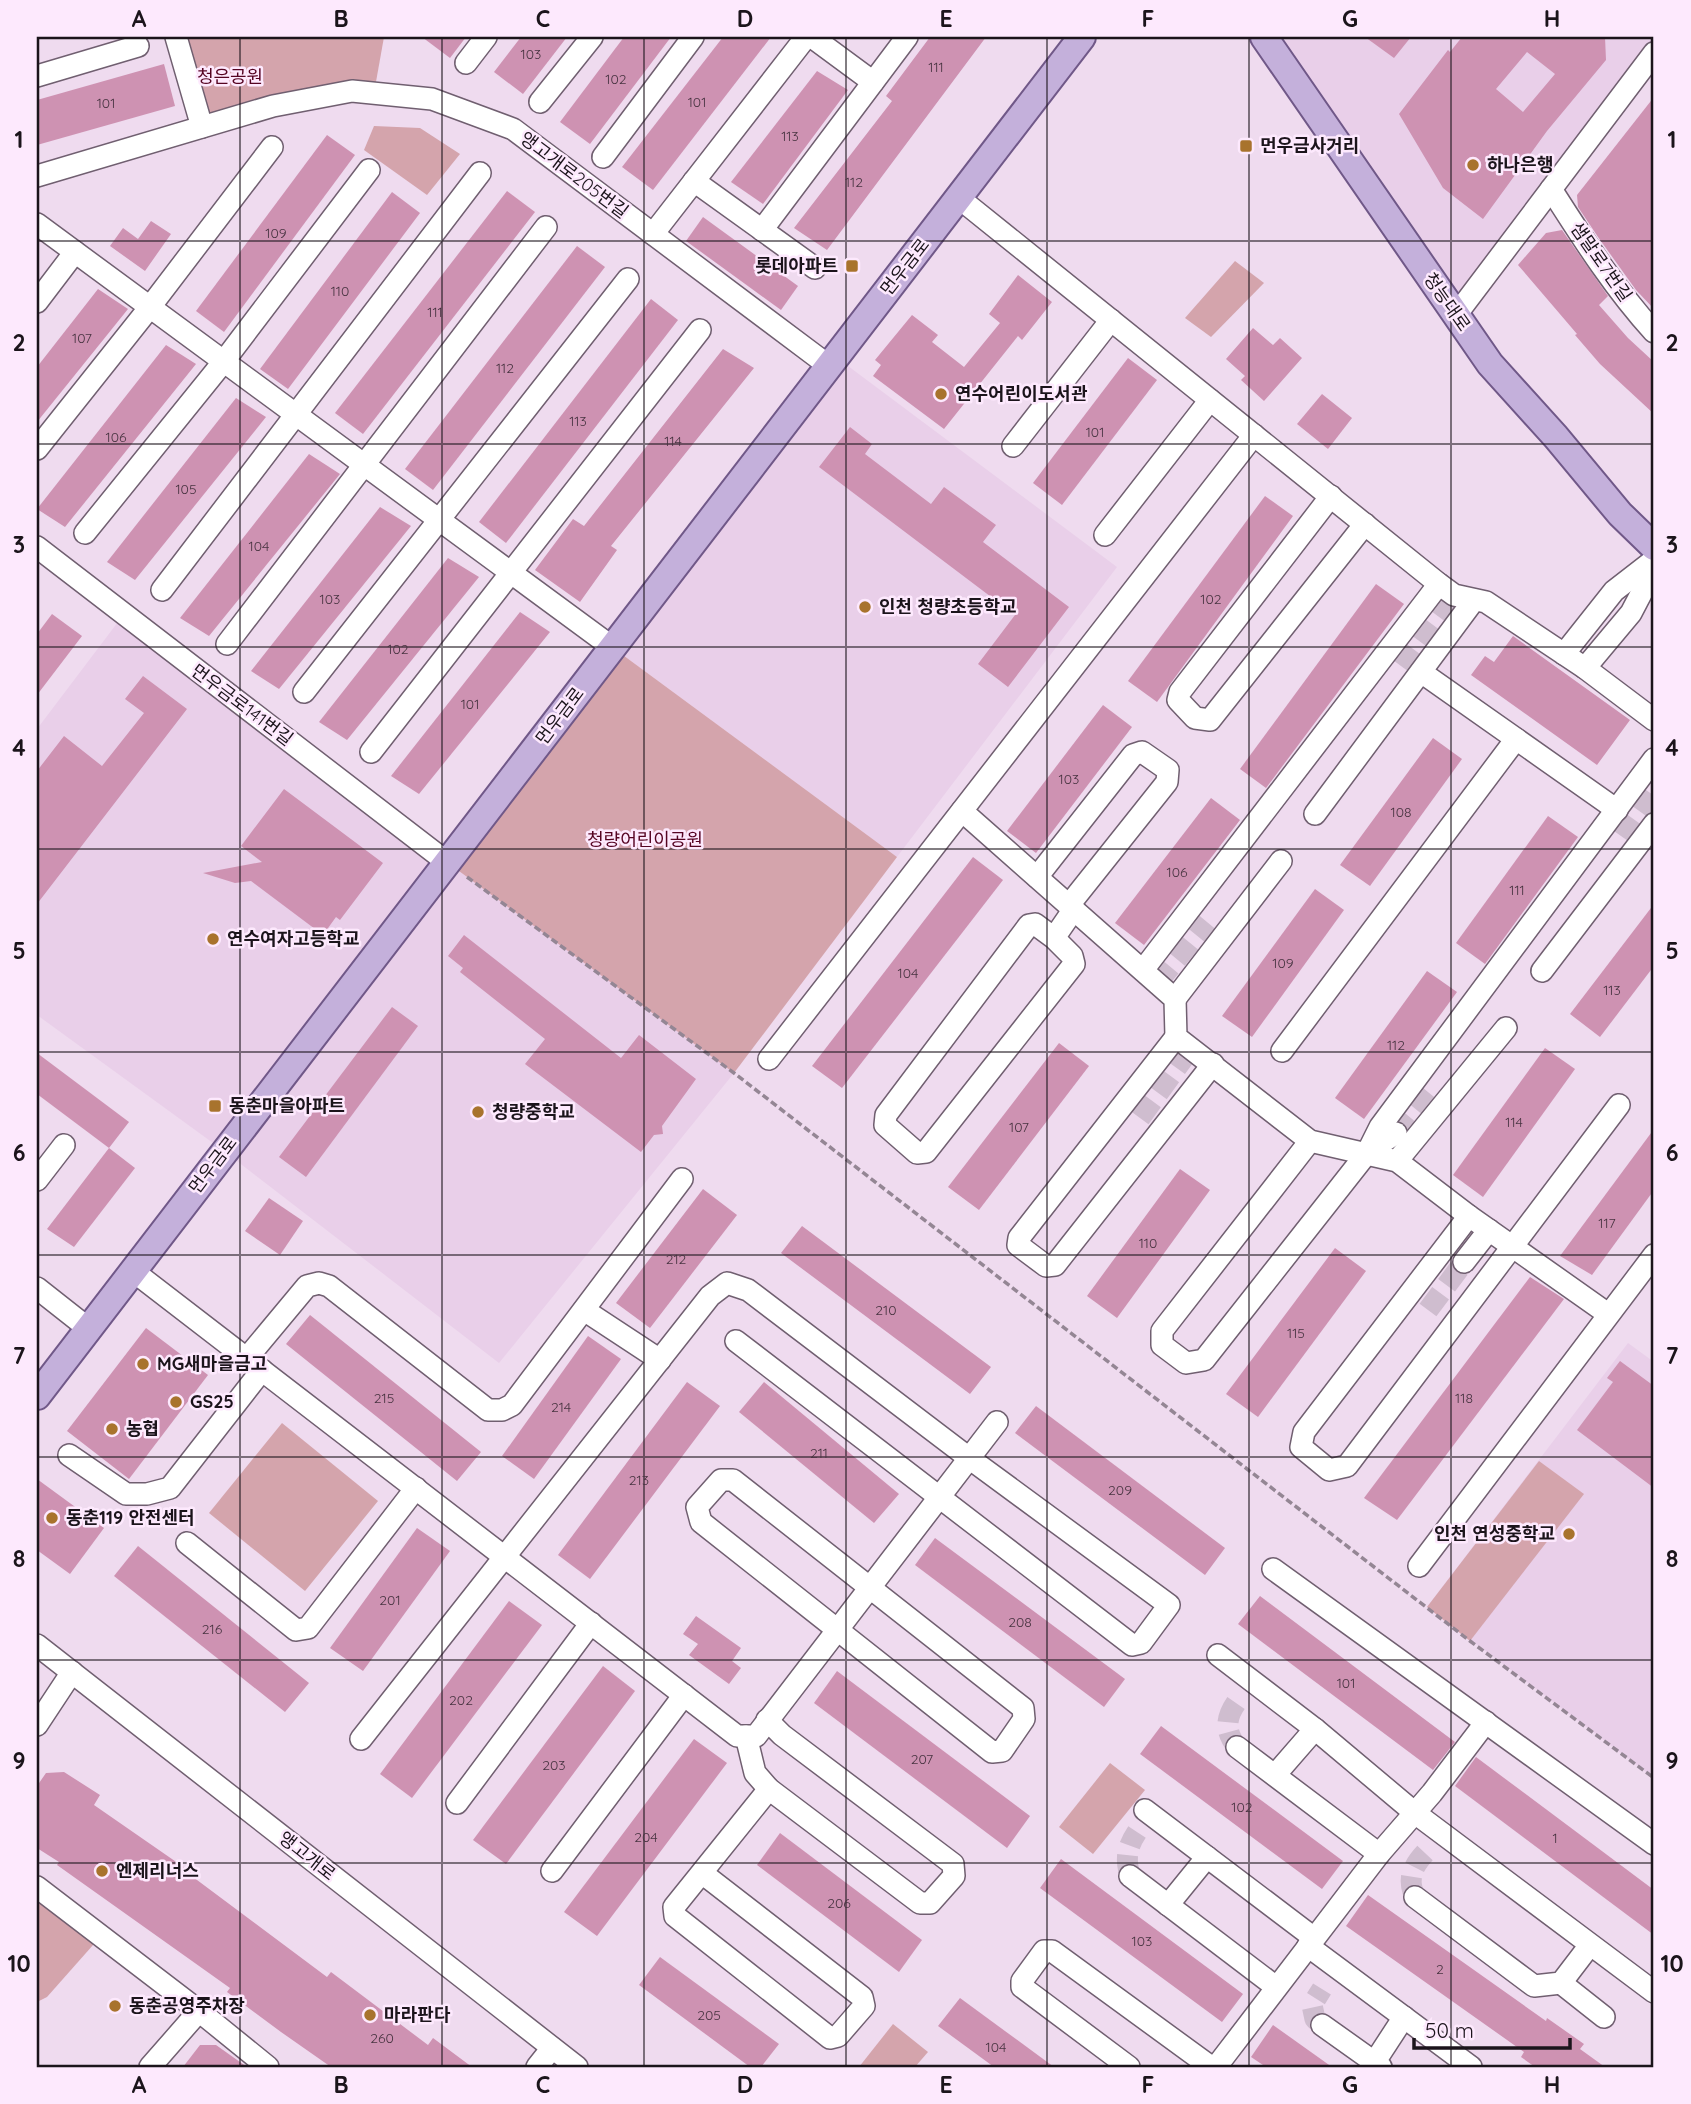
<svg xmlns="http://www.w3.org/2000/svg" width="1691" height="2104" font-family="Quicksand,'Noto Sans KR',sans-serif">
<rect width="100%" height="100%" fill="#efdbef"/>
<g fill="#e9cfe9">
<path d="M1263,37H1654V56L1456,315Z"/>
<path d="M836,357L1117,567L897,857L612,647Z"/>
<path d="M124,614L448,863L734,1073L499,1363L224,1151L37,1015V729Z"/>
<path d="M1628,1343L1654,1362V1778L1427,1607Z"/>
</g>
<g fill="#d4a4ac">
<path d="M176,37H384L374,93L202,127Z"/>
<path d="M374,126L420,128L460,154L427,195L364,150Z"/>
<path d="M1235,261L1264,283L1211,337L1185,318Z"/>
<path d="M612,647L897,857L734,1073L448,863Z"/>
<path d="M282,1423L378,1501L305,1591L209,1513Z"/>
<path d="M1539,1461L1584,1494L1470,1641L1427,1607Z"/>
<path d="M1110,1763L1145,1790L1093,1854L1059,1827Z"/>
<path d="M37,1887L101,1936L47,1997L37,2002Z"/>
<path d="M893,2024L928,2052L915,2067H859Z"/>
</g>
<g fill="#ce92b2" fill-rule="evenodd">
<path d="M422,37H466L450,58Z"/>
<path d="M521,37H567L523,94L494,72Z"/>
<path d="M624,37H671L590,144L560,122Z"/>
<path d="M723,37H771L653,190L622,167Z"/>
<path d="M930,37H986L827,250L794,228L892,101L886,96Z"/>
<path d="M1365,37H1411L1394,58Z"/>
<path d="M1462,37H1605L1606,60L1547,131L1483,219L1443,188L1399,114L1448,50L1450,52ZM1527,52L1555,74L1523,112L1496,89Z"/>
<path d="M164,64L175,106L37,145V100Z"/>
<path d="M817,71L848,90L763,204L731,182Z"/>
<path d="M1654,97V309L1636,290L1598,237L1578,207L1577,195Z"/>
<path d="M327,135L355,155L224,332L196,311Z"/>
<path d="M507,191L535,212L363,434L335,413Z"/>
<path d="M392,192L420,213L288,389L260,369Z"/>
<path d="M703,217L798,286L781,310L686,241Z"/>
<path d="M151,221L171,234L145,271L110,246L123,228L138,239Z"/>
<path d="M1562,230L1608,296L1599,305L1628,338L1654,362V414L1600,364L1575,335L1577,334L1518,265L1546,233Z"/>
<path d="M577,246L605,267L433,490L405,469Z"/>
<path d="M1018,275L1052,302L1022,340L1018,336L944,429L873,376L881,365L875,360L912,315L938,335L932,342L964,367L1000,323L989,314Z"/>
<path d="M98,289L128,309L37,422V367Z"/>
<path d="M651,299L678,320L506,543L479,522Z"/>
<path d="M1253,328L1273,345L1280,338L1302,358L1264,401L1241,380L1245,376L1226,359Z"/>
<path d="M166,345L196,364L65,527L37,509Z"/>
<path d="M723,349L754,368L611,546L617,550L580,602L535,570L573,519L584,526Z"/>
<path d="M1128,358L1157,380L1062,505L1033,483Z"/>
<path d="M1322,394L1352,418L1328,449L1297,424Z"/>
<path d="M236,398L266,417L135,580L107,562Z"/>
<path d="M850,427L872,444L865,454L931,504L944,487L996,525L983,542L1069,607L1008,687L978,664L1015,615L819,467Z"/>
<path d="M309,454L340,474L209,636L180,618Z"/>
<path d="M1265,496L1293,516L1157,702L1128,681Z"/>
<path d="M380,507L411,526L279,689L251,671Z"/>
<path d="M448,558L479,577L347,740L319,722Z"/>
<path d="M1376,584L1404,604L1266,788L1240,769Z"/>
<path d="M520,612L550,632L419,794L391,776Z"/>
<path d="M52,614L82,636L37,695V634Z"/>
<path d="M1513,636L1630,720L1597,765L1471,675L1485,656L1494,662Z"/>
<path d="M143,676L187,709L37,904V771L64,736L102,766L144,713L125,699Z"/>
<path d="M1103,705L1132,727L1036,853L1007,831Z"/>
<path d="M1433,738L1462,759L1370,886L1340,865Z"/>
<path d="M284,789L383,863L340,920L336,917L323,935L251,881L235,883L203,873L262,862L241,846Z"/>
<path d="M1211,798L1240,820L1144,945L1115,923Z"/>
<path d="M1548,816L1578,837L1485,964L1456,943Z"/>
<path d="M973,857L1003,880L842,1088L812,1066Z"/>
<path d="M1315,889L1344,910L1252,1037L1222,1016Z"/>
<path d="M1654,904V966L1600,1037L1570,1014Z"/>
<path d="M464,935L621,1058L639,1035L696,1079L662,1126L663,1134L654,1135L641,1152L525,1064L545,1039L460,972L463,968L448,956Z"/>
<path d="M1427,971L1457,992L1364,1119L1335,1098Z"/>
<path d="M392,1007L418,1026L306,1177L279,1157Z"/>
<path d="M1059,1043L1089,1066L979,1210L948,1187Z"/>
<path d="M1545,1048L1575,1069L1483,1197L1453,1175Z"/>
<path d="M37,1053L129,1122L109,1148L37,1094Z"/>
<path d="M1654,1129V1190L1592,1275L1560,1256Z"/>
<path d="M109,1148L135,1168L74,1247L47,1229Z"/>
<path d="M1180,1169L1210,1190L1117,1318L1087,1296Z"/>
<path d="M703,1189L737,1215L650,1328L616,1303Z"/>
<path d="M269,1198L303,1221L280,1255L245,1231Z"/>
<path d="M802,1226L991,1367L970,1394L781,1253Z"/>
<path d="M1335,1248L1366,1271L1258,1417L1226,1394Z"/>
<path d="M1530,1277L1564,1299L1397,1520L1364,1498Z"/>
<path d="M310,1315L481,1452L457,1481L286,1344Z"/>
<path d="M146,1328L208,1375L129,1479L67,1431Z"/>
<path d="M588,1336L621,1359L534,1479L502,1456Z"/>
<path d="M1620,1361L1654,1386V1488L1577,1430L1613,1382L1607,1378Z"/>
<path d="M687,1382L720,1406L590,1579L558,1555Z"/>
<path d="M764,1382L899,1494L874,1523L739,1412Z"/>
<path d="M1036,1406L1225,1548L1205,1575L1015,1433Z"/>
<path d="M37,1479L104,1528L70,1574L37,1550Z"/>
<path d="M417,1528L450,1551L363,1671L330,1648Z"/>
<path d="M935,1538L1125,1679L1104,1707L915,1565Z"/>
<path d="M138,1546L309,1683L285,1712L114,1576Z"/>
<path d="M1260,1596L1455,1742L1433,1770L1238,1624Z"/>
<path d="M509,1601L542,1625L412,1798L380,1774Z"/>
<path d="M696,1616L741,1648L732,1661L741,1668L729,1684L689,1655L698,1644L683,1634Z"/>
<path d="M603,1666L635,1691L506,1864L473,1840Z"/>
<path d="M837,1671L1030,1816L1007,1848L814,1703Z"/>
<path d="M1161,1726L1343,1861L1322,1889L1140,1754Z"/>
<path d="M694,1739L727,1763L597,1936L564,1912Z"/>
<path d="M1476,1757L1654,1890V1935L1455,1786Z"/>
<path d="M64,1772L100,1795L94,1805L195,1875L193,1877L327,1977L331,1972L428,2045L433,2038L472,2067H331L281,2032L227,1992L230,1988L57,1865L59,1862L37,1848V1786L46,1773Z"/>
<path d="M780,1833L922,1940L899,1972L757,1865Z"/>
<path d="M1061,1859L1243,1994L1222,2022L1040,1888Z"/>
<path d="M1368,1895L1546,2021L1547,2018L1584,2044L1580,2049L1605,2067H1535L1521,2057L1524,2052L1346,1926Z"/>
<path d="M660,1957L779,2044L761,2067H750L639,1985Z"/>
<path d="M960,1998L1054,2067H994L938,2026Z"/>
<path d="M1273,2025L1332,2067H1266L1251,2057Z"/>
<path d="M200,2045H216L247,2067H183Z"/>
</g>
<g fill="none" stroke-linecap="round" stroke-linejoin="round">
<g stroke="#cfbdcf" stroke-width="21" stroke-dasharray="21 10" stroke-linecap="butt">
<path d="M1401,666L1454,595"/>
<path d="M1621,836L1654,790"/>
<path d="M1157,983L1207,922"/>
<path d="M1140,1118L1191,1048"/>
<path d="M1396,1133L1433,1088"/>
<path d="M1428,1310L1464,1262"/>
<path d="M1236,1703C1225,1719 1225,1732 1237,1747"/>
<path d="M1130,1876C1125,1858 1127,1847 1137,1832"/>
<path d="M1415,1897C1407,1879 1412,1867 1425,1853"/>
<path d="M1322,2025L1315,2019L1312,2005L1322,1989"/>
</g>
<defs>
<g id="minor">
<path d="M176,37L202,127"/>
<path d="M812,37L873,82"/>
<path d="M466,63L486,37"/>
<path d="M37,76L138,46"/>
<path d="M540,102L592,37"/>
<path d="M603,157L693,37"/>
<path d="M37,176L273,106L352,91L432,99L513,129L829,366"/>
<path d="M694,181L815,268"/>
<path d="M1551,189C1583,239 1614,288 1654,332"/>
<path d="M959,198L1439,584L1454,595L1486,602L1585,668L1654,720"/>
<path d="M37,224L612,647"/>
<path d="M762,230L907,37"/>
<path d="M653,234L806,37"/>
<path d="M37,302L75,252"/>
<path d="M1456,315L1654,53"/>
<path d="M1013,446L1111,320"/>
<path d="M37,449L150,307L272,147"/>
<path d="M1331,496L1180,692L1178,700L1195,718L1210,720L1365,524"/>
<path d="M85,533L224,361L369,170"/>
<path d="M1105,535L1210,400"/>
<path d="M37,547L448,863"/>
<path d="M162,590L480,173"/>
<path d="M227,644L546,227"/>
<path d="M1564,654L1614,591L1654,560"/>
<path d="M1585,668L1631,613L1654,569"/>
<path d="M1421,672L1617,810"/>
<path d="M304,692L628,279"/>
<path d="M371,752L700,330"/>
<path d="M962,811L1175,999L1176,1037L1310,1141L1397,1161L1469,1216L1608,1314"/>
<path d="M1315,814L1474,600"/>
<path d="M1037,877L1133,755L1142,752L1168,770L1167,782L1069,905"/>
<path d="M1054,938L1072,956L1074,964L926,1152L917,1153L885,1125L886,1115L1029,925L1035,924L1054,938L1074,909"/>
<path d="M1143,970L1439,584"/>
<path d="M1542,971L1654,824"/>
<path d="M1175,999L1281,861"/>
<path d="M1176,1037L1019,1238L1018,1245L1046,1266L1055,1265L1213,1064"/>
<path d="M1282,1051L1516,739"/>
<path d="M769,1059L1254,435"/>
<path d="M1310,1141L1162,1331V1345L1186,1363L1204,1360L1367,1153L1380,1127L1654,759"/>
<path d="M1368,1152L1396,1133"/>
<path d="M1397,1161L1506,1028"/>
<path d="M37,1180L64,1145"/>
<path d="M1469,1216L1304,1432L1301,1447L1329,1470L1347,1466L1619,1105"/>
<path d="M1464,1262L1489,1230"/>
<path d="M133,1271L737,1736H756L997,1422"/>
<path d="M37,1288L89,1329"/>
<path d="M584,1310L660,1360"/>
<path d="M247,1358L307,1286L319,1283L329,1286L488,1410H502L512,1405L682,1179"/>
<path d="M69,1455L126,1494H147L170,1488L262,1370"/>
<path d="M721,1480H733L1023,1708L1024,1719L1002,1751L992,1752L701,1522L697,1507Z"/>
<path d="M187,1543L296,1630L308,1628L416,1488"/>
<path d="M1419,1566L1654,1255"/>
<path d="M1273,1569L1654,1844"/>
<path d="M37,1645L577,2067"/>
<path d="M1218,1655L1315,1729L1415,1813L1654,1992"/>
<path d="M37,1725L72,1672"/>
<path d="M746,1736L755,1773L769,1789L920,1903H930L954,1876L953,1864L782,1735L767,1720"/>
<path d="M361,1739L710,1296L727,1283L748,1290L969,1458L1169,1605L1141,1643L1132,1645L736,1341"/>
<path d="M1237,1747L1379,1854"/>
<path d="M1275,1775L1315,1729"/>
<path d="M457,1803L591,1623"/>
<path d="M1145,1810L1314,1938"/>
<path d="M552,1871L684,1695"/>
<path d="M702,1873L862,1997L864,2006L838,2036L830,2038L675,1916L674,1907L769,1789"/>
<path d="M1130,1876L1276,1987"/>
<path d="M37,1887L199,2011L268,2067"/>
<path d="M1415,1897L1534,1986L1561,1983L1590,1945"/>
<path d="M1168,1905L1207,1857"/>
<path d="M1308,1946L1471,2067"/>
<path d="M1561,1983L1604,2017"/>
<path d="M1322,2025L1381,2067"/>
<path d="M1374,2063L1404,2017"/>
<path d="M150,2067L199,2011"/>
<path d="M537,2067L552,2048"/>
<path d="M1129,2067L1022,1987V1981L1044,1951H1052L1211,2067"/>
<path d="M1216,2067L1379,1854L1432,1793L1486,1722"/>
</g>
<g id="major">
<path d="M1264,37L1490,364L1556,437L1620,514L1654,547"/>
<path d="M37,1396L1082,37"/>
</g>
</defs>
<use href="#minor" stroke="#705f70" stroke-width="24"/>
<use href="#major" stroke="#705888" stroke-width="30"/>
<path stroke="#948694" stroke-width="3.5" stroke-dasharray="7 3.5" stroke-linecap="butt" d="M467,877L734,1073L1470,1641L1654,1778"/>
<use href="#minor" stroke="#fff" stroke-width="21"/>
<use href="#major" stroke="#c4b0db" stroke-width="26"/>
</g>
<path fill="none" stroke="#1b141b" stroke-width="2" stroke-opacity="0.55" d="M240,37V2067M442,37V2067M644,37V2067M846,37V2067M1047,37V2067M1249,37V2067M1451,37V2067M37,241H1654M37,444H1654M37,647H1654M37,849H1654M37,1052H1654M37,1255H1654M37,1457H1654M37,1660H1654M37,1863H1654"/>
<g fill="#a8732d" stroke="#fde9fd" stroke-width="2.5">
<rect x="1239" y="139" width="14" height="14" rx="3.5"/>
<circle cx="1473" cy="165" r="7"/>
<rect x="845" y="259" width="14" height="14" rx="3.5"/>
<circle cx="941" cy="394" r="7"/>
<circle cx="865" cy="607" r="7"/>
<circle cx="213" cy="939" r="7"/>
<rect x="208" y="1099" width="14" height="14" rx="3.5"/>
<circle cx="478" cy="1112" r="7"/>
<circle cx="143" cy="1364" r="7"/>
<circle cx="176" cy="1402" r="7"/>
<circle cx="112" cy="1429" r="7"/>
<circle cx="52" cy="1518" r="7"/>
<circle cx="1569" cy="1534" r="7"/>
<circle cx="102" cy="1871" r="7"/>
<circle cx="115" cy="2006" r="7"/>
<circle cx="370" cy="2015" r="7"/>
</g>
<g text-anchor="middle" stroke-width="5" stroke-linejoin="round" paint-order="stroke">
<g font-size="14" fill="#483441">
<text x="531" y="59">103</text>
<text x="936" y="72">111</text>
<text x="616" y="84">102</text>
<text x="697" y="107">101</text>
<text x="106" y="108">101</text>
<text x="790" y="141">113</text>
<text x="854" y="187">112</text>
<text x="276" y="238">109</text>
<text x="340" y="296">110</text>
<text x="435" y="317">111</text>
<text x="82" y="343">107</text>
<text x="505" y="373">112</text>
<text x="578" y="426">113</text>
<text x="1095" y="437">101</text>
<text x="116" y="442">106</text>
<text x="673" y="446">114</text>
<text x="186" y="494">105</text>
<text x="259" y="551">104</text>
<text x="330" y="604">103</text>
<text x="1211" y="604">102</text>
<text x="398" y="654">102</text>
<text x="470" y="709">101</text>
<text x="1069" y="784">103</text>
<text x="1401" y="817">108</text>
<text x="1177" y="877">106</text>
<text x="1517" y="895">111</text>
<text x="1283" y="968">109</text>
<text x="908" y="978">104</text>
<text x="1612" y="995">113</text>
<text x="1396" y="1050">112</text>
<text x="1514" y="1127">114</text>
<text x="1019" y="1132">107</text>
<text x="1607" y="1228">117</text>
<text x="1148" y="1248">110</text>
<text x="676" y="1264">212</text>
<text x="886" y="1315">210</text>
<text x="1296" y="1338">115</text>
<text x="384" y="1403">215</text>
<text x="1464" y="1403">118</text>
<text x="561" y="1412">214</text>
<text x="819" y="1458">211</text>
<text x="639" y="1485">213</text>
<text x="1120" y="1495">209</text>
<text x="390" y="1605">201</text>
<text x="1020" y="1627">208</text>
<text x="212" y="1634">216</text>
<text x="1346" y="1688">101</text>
<text x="461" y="1705">202</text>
<text x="922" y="1764">207</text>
<text x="554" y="1770">203</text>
<text x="1242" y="1812">102</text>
<text x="646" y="1842">204</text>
<text x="1555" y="1843">1</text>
<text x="839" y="1908">206</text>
<text x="1142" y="1946">103</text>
<text x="1440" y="1974">2</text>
<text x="709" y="2020">205</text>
<text x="382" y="2043">260</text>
<text x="996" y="2052">104</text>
</g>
<g font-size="18" fill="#550321" stroke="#fde9fd">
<text x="230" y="83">청은공원</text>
<text x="645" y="846">청량어린이공원</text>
</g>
<g font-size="18" font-weight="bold" fill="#1b141b" stroke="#fde9fd" text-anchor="start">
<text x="1260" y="152">먼우금사거리</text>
<text x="1487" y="171">하나은행</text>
<text x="838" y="272" text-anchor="end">롯데아파트</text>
<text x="955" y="400">연수어린이도서관</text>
<text x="879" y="613">인천 청량초등학교</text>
<text x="227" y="945">연수여자고등학교</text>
<text x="229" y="1112">동춘마을아파트</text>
<text x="492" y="1118">청량중학교</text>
<text x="157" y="1370">MG새마을금고</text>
<text x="190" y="1408">GS25</text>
<text x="126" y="1435">농협</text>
<text x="66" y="1524">동춘119 안전센터</text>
<text x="1555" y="1540" text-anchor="end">인천 연성중학교</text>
<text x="116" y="1877">엔제리너스</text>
<text x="129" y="2012">동춘공영주차장</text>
<text x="384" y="2021">마라판다</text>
</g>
<g font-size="18" fill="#1b141b" stroke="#fde9fd">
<text transform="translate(574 175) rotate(37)" y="6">앵고개로205번길</text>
<text transform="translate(1601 262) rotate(55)" y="6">샘말로7번길</text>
<text transform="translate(905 267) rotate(-52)" y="6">먼우금로</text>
<text transform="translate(1447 302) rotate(55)" y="6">청능대로</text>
<text transform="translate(242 705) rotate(37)" y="6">먼우금로141번길</text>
<text transform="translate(560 716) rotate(-53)" y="6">먼우금로</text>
<text transform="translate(213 1165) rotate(-53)" y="6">먼우금로</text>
<text transform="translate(307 1856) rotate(38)" y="6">앵고개로</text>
</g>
</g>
<rect width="1691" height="2104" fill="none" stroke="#fde9fd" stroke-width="77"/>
<path d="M1414 2038v10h156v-10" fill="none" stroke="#1b141b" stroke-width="3.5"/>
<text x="1425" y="2038" font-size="21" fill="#1b141b" stroke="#fde9fd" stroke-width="5" paint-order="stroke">50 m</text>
<rect x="38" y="38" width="1614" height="2028" fill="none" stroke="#1b141b" stroke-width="2.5"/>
<g font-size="23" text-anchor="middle" font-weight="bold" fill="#1b141b">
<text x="139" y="27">A</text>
<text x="341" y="27">B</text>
<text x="543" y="27">C</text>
<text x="745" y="27">D</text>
<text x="946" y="27">E</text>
<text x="1148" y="27">F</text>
<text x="1350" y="27">G</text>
<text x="1552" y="27">H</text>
<text x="19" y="148">1</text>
<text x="1672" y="148">1</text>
<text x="19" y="351">2</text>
<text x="1672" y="351">2</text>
<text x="19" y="553">3</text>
<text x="1672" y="553">3</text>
<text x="19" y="756">4</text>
<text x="1672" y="756">4</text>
<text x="19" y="959">5</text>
<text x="1672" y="959">5</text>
<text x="19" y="1161">6</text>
<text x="1672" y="1161">6</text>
<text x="19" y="1364">7</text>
<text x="1672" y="1364">7</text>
<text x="19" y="1567">8</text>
<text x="1672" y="1567">8</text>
<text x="19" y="1769">9</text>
<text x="1672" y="1769">9</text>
<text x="19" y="1972">10</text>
<text x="1672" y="1972">10</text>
<text x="139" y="2093">A</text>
<text x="341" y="2093">B</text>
<text x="543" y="2093">C</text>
<text x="745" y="2093">D</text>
<text x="946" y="2093">E</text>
<text x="1148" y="2093">F</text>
<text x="1350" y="2093">G</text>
<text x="1552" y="2093">H</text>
</g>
</svg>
